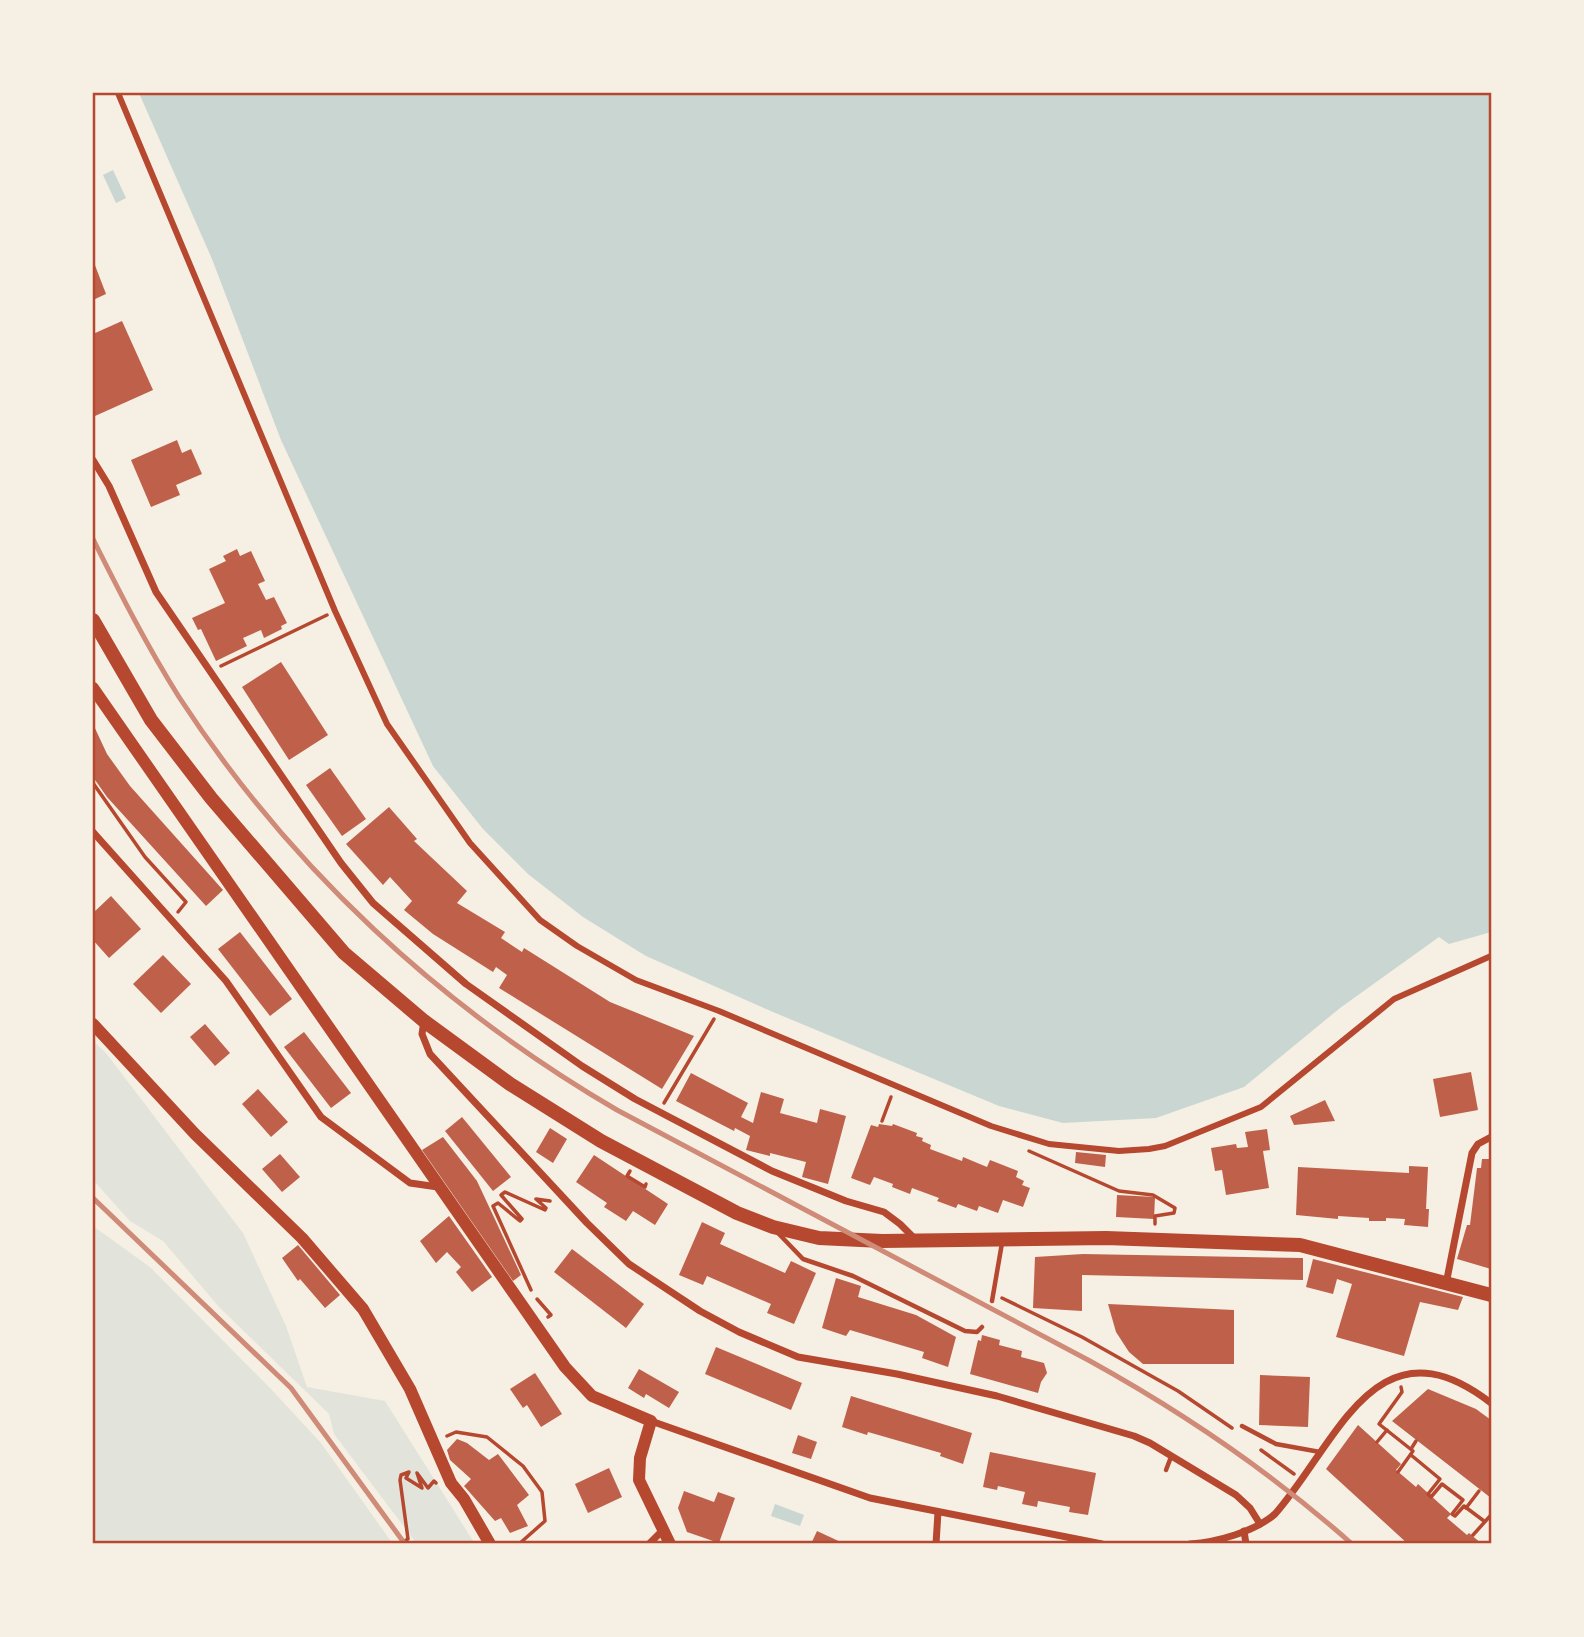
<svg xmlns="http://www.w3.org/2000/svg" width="1584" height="1637" font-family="Spectral,serif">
<rect width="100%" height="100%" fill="#f6efe4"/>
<g fill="#e2e4dc">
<path d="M93,1041L106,1053L243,1233L286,1326L307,1387L385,1401L475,1544H417L334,1434L329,1414L219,1307L163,1241L130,1221L93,1180Z"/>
<path d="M93,1226L150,1267L270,1388L321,1443L393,1544H93Z"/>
</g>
<g fill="#c9d6d2">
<path d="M139,93H1491V932L1449,944L1439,937L1340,1008L1244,1087L1156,1118L1063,1123L999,1106L773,1012L646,956L583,917L528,874L483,829L433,766L281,440L212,259Z"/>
<path d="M113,170L126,198L116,203L103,175Z"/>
<path d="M775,1504L804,1515L800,1526L771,1516Z"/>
</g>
<g fill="#bf614a">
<path d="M93,260L106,294L93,300Z"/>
<path d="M122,321L153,390L95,416L93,411V334Z"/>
<path d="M177,440L182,453L191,449L202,474L176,485L180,495L151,507L131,460Z"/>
<path d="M237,549L240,556L251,551L265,581L258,584L266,600L274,597L287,623L281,626L282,629L264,638L261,630L243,638L247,646L216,661L201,629L198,630L192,618L225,603L209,569L226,561L223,556Z"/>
<path d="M281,662L328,735L289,760L242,687Z"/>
<path d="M93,724L107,754L130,786L223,890L206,906L107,797L93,777Z"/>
<path d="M330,768L366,819L342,836L306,785Z"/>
<path d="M389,807L417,839L414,841L467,891L457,903L505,932L501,938L522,952L524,948L610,1002L694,1036L662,1089L499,988L507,975L496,967L493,972L433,934L404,910L412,901L390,877L383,885L346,844Z"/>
<path d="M111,896L141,929L109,958L93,940V913Z"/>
<path d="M240,932L292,999L270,1016L218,949Z"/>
<path d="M163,955L191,984L161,1013L133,984Z"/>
<path d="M205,1024L230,1053L215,1066L190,1037Z"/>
<path d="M304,1032L351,1093L331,1108L284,1047Z"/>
<path d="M1471,1072L1478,1110L1440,1117L1433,1079Z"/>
<path d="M691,1073L748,1103L741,1117L753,1123L761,1092L784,1099L780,1113L817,1123L820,1109L846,1116L828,1184L802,1177L806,1162L770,1153V1156L746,1150L750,1136L735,1128L734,1131L676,1101Z"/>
<path d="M258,1089L288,1122L271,1137L242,1104Z"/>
<path d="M1325,1100L1335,1121L1294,1125L1290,1116Z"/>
<path d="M462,1117L511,1177L493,1191L445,1131Z"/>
<path d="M879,1124L892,1126L893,1124L917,1133L916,1136L923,1138L922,1141L931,1145L930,1149L962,1161L963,1157L987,1167L990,1160L1018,1171L1016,1177L1024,1181L1022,1185L1030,1188L1023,1207L1003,1200L998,1213L979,1206L977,1211L958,1204L956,1208L937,1201L939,1198L912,1188L910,1194L892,1187L893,1184L874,1177L870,1185L851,1178L871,1125L878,1127Z"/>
<path d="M550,1128L567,1139L553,1163L536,1152Z"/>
<path d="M1267,1129L1270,1150L1263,1151L1269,1188L1226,1195L1222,1170L1215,1171L1211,1148L1236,1144L1237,1148L1248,1147L1245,1132Z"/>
<path d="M443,1137L477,1181L521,1275L513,1281L422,1150Z"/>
<path d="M1076,1152L1106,1155L1105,1167L1075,1163Z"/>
<path d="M280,1154L300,1177L282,1192L262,1169Z"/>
<path d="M594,1155L668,1204L655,1225L633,1211L626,1221L604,1207L607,1203L576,1182Z"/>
<path d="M1482,1159H1491V1269L1457,1259L1467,1225H1470L1477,1168H1481Z"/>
<path d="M1409,1166L1428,1167L1426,1209H1429L1428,1227L1404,1225L1405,1219L1386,1218V1221H1369V1218L1338,1216V1219L1296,1215L1298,1167L1409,1173Z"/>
<path d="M1117,1195L1155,1197L1154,1219L1116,1217Z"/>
<path d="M449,1216L492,1277L472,1292L456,1272L461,1267L447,1252L436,1263L420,1241Z"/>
<path d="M702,1222L725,1233L720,1244L785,1273L791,1261L816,1273L794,1324L767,1313L771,1304L707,1276L703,1285L679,1275Z"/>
<path d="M298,1245L340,1295L325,1308L300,1279L298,1281L282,1258Z"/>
<path d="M572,1249L644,1304L626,1328L554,1272Z"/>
<path d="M1083,1254L1303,1258V1280L1082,1275V1311L1033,1308L1035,1257Z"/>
<path d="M1313,1259L1463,1297L1458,1310L1420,1302L1404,1356L1336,1337L1352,1284L1337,1279L1333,1294L1306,1287Z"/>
<path d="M836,1278L861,1286L858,1297L916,1315L956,1337L948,1367L922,1358L924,1352L850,1330L846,1336L822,1328Z"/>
<path d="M1108,1304L1234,1310V1364H1143L1129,1352L1116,1332Z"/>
<path d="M982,1335L1000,1340L999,1345L1022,1351L1021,1357L1044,1363L1047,1373L1041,1382L1038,1393L970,1374L978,1340L981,1341Z"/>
<path d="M716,1347L802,1383L791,1410L705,1374Z"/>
<path d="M639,1369L679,1392L669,1408L646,1394L644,1398L628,1388Z"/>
<path d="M535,1373L562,1414L541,1427L527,1405L523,1408L510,1389Z"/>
<path d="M1260,1375L1310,1377L1308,1427L1259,1425Z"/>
<path d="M1428,1389L1476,1409L1491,1420V1498L1392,1421Z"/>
<path d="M851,1396L972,1433L963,1464L940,1456L941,1453L868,1432L867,1435L842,1427Z"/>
<path d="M1358,1425L1401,1464L1396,1470L1416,1487L1418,1484L1451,1514L1447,1518L1467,1535L1469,1533L1482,1544H1408L1326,1469Z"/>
<path d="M798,1435L817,1442L811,1459L792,1453Z"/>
<path d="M457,1439L467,1443L489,1460L498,1454L529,1495L517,1505L528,1526L510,1533L501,1518L495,1521L464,1486L471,1479L450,1460L447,1450Z"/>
<path d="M990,1452L1096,1473L1088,1515L1069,1512L1070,1507L1038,1501L1037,1507L1022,1504L1025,1492L998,1486L997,1490L983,1487Z"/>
<path d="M609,1468L622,1497L588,1513L575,1484Z"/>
<path d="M684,1491L714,1502L718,1492L735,1498L719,1543L687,1532L678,1508Z"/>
<path d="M817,1531L845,1544H811Z"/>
</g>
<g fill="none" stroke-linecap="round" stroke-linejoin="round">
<g stroke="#b5482f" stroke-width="3.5">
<path d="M221,666L327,615"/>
<path d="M93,783L145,857L186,902L178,912"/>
<path d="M664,1103L714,1019"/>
<path d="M882,1121L891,1097"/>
<path d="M1029,1151L1119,1191L1153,1195L1175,1208L1174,1213L1155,1216V1224"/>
<path d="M630,1171L627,1176L645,1187L646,1184"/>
<path d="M531,1290L493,1206L498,1203L520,1221L522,1219L501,1195L505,1192L545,1210L546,1208L536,1199L550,1201"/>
<path d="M1002,1298L1082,1337L1178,1391L1232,1428"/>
<path d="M537,1299L551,1315L548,1317"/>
<path d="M447,1436L456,1432L487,1437L523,1466L542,1492L545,1521L519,1544"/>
<path d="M1377,1442L1387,1430"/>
<path d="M1411,1449L1416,1441"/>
<path d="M1261,1450L1294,1474"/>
<path d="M1411,1455L1440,1479L1428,1494L1431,1497L1442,1484L1463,1500L1452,1514L1455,1516L1464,1506L1484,1521"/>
<path d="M1398,1472L1413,1451L1379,1424L1402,1392L1401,1387"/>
<path d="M1466,1508L1479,1491"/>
<path d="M1473,1535L1491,1515"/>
<path d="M399,1544L408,1539L400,1480L401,1475L409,1472L406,1478L422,1488L417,1473L428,1488L434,1481L436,1483"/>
</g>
<g stroke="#b5482f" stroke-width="4.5">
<path d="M778,1233L803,1259L853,1276L965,1331L977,1332L982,1327"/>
<path d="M992,1301L1002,1243"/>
<path d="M1242,1426L1276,1444L1320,1452"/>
<path d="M1166,1470L1171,1457"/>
</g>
<path stroke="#b5482f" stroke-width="6" d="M118,93L335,611L387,724L470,843L540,920L577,946L636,980L719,1011L991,1126L1049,1144L1119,1151L1149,1149L1165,1146L1261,1107L1394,999L1491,956"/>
<g stroke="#b5482f" stroke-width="7">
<path d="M93,460L109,486L156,592L341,863L373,903L466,984L582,1066L635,1099L772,1171L846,1201L884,1212L900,1224L914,1238"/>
<path d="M93,832L226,981L321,1117L410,1183L438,1187"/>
<path d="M424,1021L422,1034L430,1054L587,1223L629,1264L700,1311L739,1332L798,1357L897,1374L997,1396L1134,1436L1150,1443L1236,1495L1250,1508L1260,1524"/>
<path d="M1446,1284L1472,1153L1478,1144L1491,1137"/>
<path d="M651,1421L870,1498L1102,1544"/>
<path d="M1244,1531L1246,1544"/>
<path d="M649,1544L663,1530"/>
<path d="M936,1544L938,1512"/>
<path d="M1190,1544C1217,1542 1254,1532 1275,1514C1337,1444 1376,1314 1491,1403"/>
</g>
<g stroke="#b5482f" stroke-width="12">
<path d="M93,688L565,1367L592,1396L651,1421L640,1458L639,1480L670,1544"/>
<path d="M93,1024L195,1134L302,1238L363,1309L410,1389L451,1483L464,1499L490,1544"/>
</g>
<path stroke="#b5482f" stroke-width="14" d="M93,620L151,720L211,798L344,953L424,1021L510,1084L601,1141L737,1213L773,1227L819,1238L882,1241L1106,1238L1300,1245L1491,1295"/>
<g stroke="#cf8b77" stroke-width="5">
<path d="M93,539C120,593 147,646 179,697C291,869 441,1007 617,1110L1090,1361C1184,1413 1272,1473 1352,1544"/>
<path d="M93,1198L291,1388L405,1544"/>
</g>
</g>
<rect width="1584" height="1637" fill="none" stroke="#f6efe4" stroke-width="189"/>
<rect x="94" y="94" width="1396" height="1448" fill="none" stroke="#b5482f" stroke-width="2.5"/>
</svg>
